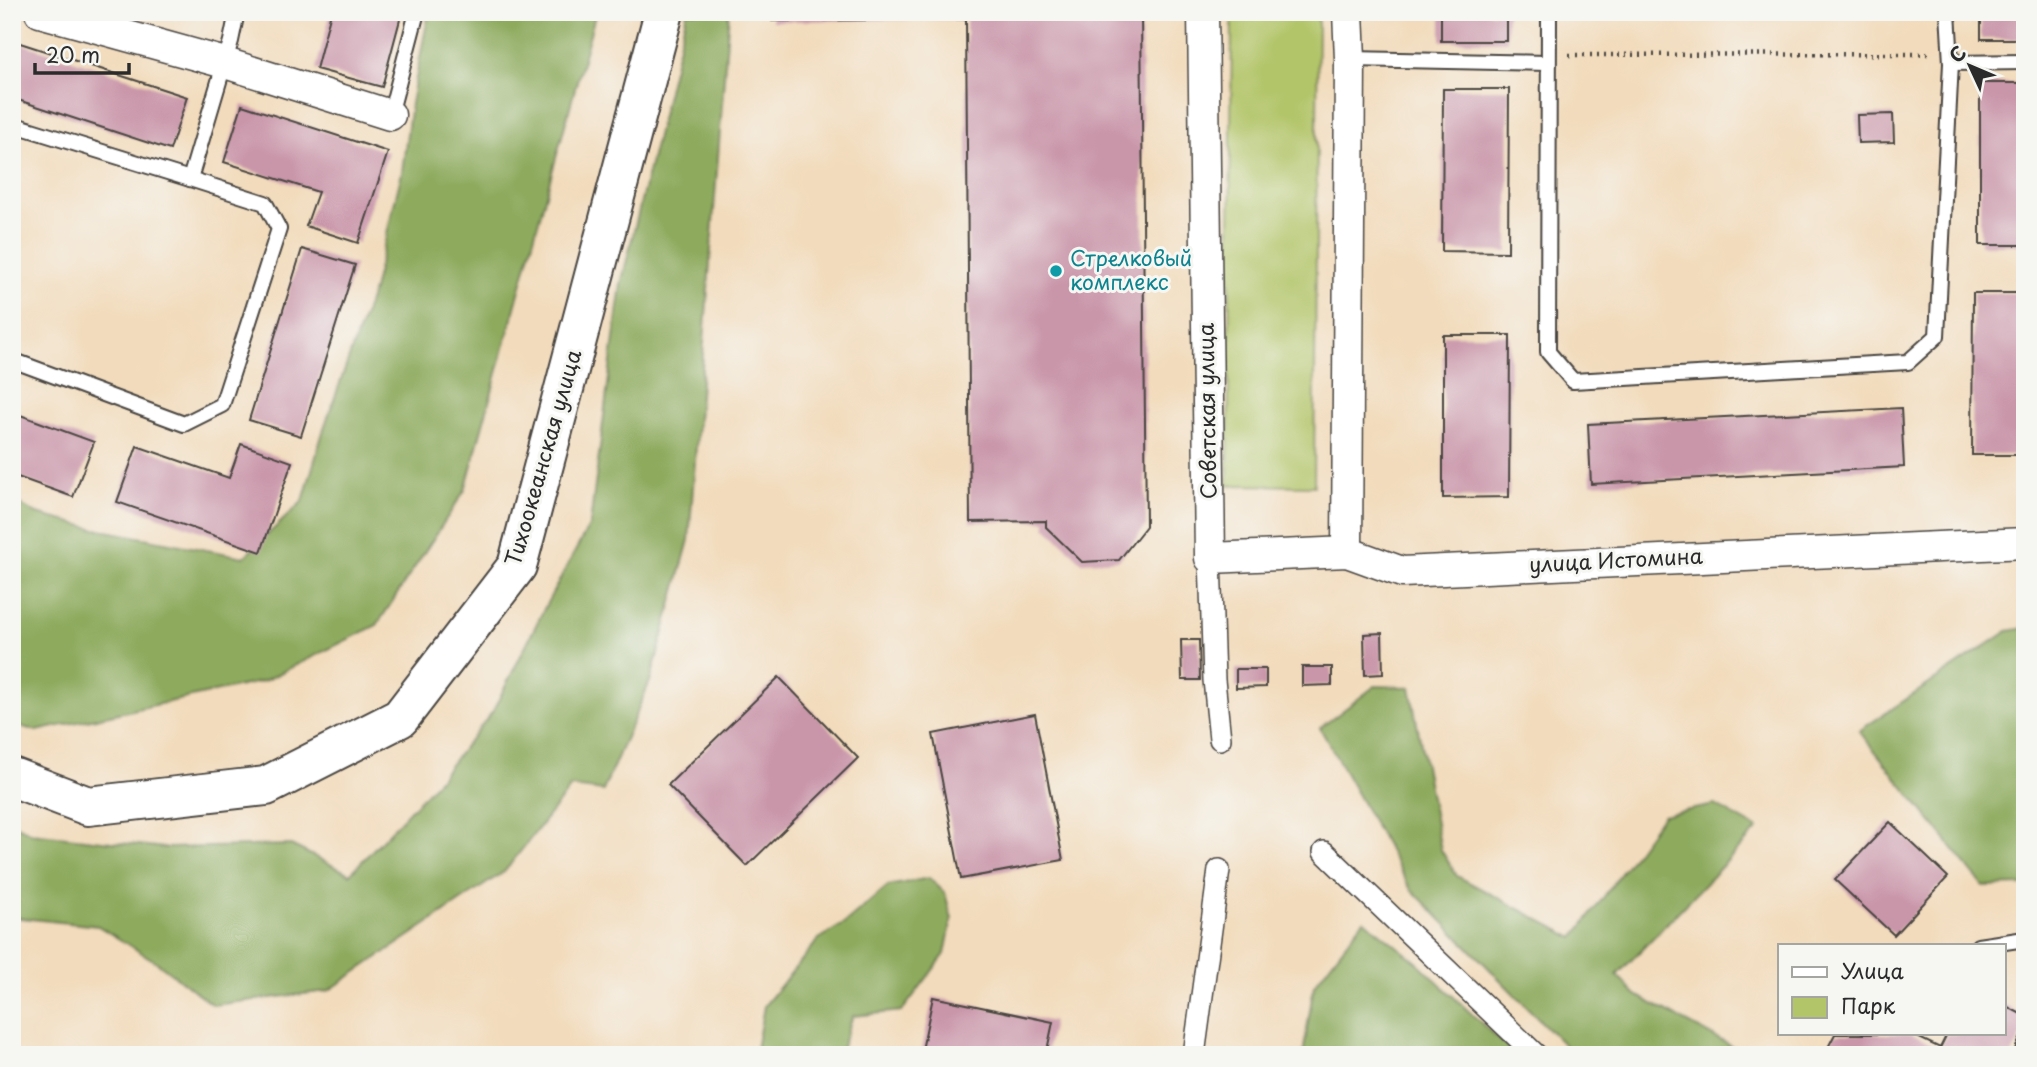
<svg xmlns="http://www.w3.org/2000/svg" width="2037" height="1067" font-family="'Playpen Sans',sans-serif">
<rect width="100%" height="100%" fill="#f6f6f2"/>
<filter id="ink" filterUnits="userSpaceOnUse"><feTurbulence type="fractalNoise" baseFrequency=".0143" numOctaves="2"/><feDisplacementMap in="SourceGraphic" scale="14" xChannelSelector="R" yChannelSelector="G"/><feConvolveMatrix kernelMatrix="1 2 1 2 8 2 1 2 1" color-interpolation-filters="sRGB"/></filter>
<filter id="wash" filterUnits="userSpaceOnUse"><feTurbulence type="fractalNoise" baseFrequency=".00686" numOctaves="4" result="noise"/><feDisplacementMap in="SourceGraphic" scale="28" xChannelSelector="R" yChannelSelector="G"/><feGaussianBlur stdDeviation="1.57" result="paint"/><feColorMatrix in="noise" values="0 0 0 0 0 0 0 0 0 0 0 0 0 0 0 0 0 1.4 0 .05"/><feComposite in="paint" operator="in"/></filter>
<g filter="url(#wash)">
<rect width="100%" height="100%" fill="#f2dbbc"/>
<path fill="#b2c569" stroke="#6e784a" stroke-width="2" d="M1232,12H1318L1314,486L1228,485Z"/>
<g fill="#8daa5d" stroke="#5c6a44" stroke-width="2">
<path d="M429,12H596L465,490L377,625L264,681L37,731L12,724V500L37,514L96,529L244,557L303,501L324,428L373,290L402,172L411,103Z"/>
<path d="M687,12H729L689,540L651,679L603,791L571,787L505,871L328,991L213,1005L158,963L98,926L12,917V823L31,833L165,848L291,845L350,874L433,786L493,711L547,603L590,524L621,284Z"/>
<path d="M2025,628V885L1983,886L1859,731L2008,631Z"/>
<path d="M1375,686L1410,687L1441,850L1457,876L1574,938L1663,815L1715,805L1758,829L1617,975L1636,995L1748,1055H1574L1410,888L1320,728Z"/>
<path d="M929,878L945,893L952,919L945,954L902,1011L853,1016L839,1055H755L764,1006L819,939L845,923L888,886Z"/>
<path d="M1364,920L1418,963L1515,1055H1303L1314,985Z"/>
</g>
<g id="blocks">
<g fill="#c995a9">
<path d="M331,12H402L382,87L316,69Z"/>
<path d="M772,12H1141L1146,526L1119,560L1082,562L1046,527V521L970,522L966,19L772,21Z"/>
<rect x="1441" y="12" width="66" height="29"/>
<rect x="1981" y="12" width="44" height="27"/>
<path d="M17,42L187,97L170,150L12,98V56Z"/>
<rect x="1980" y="83" width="45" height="162"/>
<path d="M1443,89H1509L1508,252L1442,251Z"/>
<path d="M242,105L388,152L358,243L306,226L318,192L224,162Z"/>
<path d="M1893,114L1894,142L1858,143L1857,115Z"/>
<path d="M302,249L355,265L301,436L249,420Z"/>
<path d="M1973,293H2025V455H1972Z"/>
<path d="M1443,335H1510L1509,497L1443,498Z"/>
<path d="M1901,408L1904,467L1591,484L1588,424Z"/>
<path d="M12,412L94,442L73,497L12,475Z"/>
<path d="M241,444L292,462L261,552L117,502L137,446L229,478Z"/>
<path d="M1382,633L1383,674L1365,675L1364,634Z"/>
<path d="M1181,640H1199L1200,680H1182Z"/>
<path d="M1302,667H1332V685L1302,686Z"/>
<path d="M1236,669H1266V687L1236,688Z"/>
<path d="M779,677L858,758L747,866L668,785Z"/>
<path d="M1035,714L1063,860L961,879L933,734Z"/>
<path d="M1890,822L1948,877L1894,935L1835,880Z"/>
<path d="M933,997L1053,1022L1046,1055H921Z"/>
<path d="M2004,1005L2025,1016V1029L2012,1055H1824L1835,1034H1911L1940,1048L1947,1034H2004Z"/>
</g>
</g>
</g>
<g filter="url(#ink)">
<use href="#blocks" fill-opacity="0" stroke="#494541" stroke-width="2"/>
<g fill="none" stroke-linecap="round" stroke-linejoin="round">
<defs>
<g id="service">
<path d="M1549,12L1548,352L1573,381L1908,362L1937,336L1951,63"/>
<path d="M1948,12L1951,63L2025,62"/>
<path d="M1350,59L1547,63"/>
<path d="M390,115L417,12"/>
<path d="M12,124L190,179"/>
<path d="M12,360L184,424L222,405L279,229L265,203L190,179L231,41L237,12"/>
<path d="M1978,946L2025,939"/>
</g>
<g id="pedestrian">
<path d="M1210,558L1214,680L1220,739"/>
<path d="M1324,852L1536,1055"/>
<path d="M1194,1055L1219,870"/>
</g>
<g id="minor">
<path d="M40,12L225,63L390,115"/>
<path d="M1203,12L1210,558L1347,552L1402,572L2025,543"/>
<path d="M1347,552L1350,59L1348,12"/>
</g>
<path id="secondary" d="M12,777L88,806L266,786L400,718L517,566L664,12"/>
</defs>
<use href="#service" stroke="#494541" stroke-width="18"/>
<use href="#pedestrian" stroke="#494541" stroke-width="24"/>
<use href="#minor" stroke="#494541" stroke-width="33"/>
<use href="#secondary" stroke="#494541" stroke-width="42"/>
<path stroke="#494541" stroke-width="4.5" stroke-dasharray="2 5" stroke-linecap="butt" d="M1569,55L1928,54"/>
<use href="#service" stroke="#fff" stroke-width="14"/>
<use href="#pedestrian" stroke="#fff" stroke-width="21"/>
<use href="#minor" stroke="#fff" stroke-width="30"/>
<use href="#secondary" stroke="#fff" stroke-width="38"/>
</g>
</g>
<circle fill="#0f9aa8" stroke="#f6f6f2" stroke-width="2.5" cx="1056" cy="271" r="7"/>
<g text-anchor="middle" stroke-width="6" stroke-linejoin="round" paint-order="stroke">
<g font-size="21" fill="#0d838f" stroke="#f6f6f2" text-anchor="start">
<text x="1070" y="266">Стрелковый<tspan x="1070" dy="24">комплекс</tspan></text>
</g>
<g font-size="21" fill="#2b2b2b" stroke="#f6f6f2">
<text transform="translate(1208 411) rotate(-91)" y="7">Советская улица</text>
<text transform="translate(544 458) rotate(-74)" y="7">Тихоокеанская улица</text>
<text transform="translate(1616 561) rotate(-3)" y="7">улица Истомина</text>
</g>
</g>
<rect width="2037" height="1067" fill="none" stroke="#f6f6f2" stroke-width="42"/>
<rect x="1778" y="944" width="228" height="91" fill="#f6f6f2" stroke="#a5a5a2" stroke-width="2"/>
<rect x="1792" y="967" width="35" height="10" fill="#ffffff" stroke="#a5a5a2" stroke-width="2"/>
<text x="1841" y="979" font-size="21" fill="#2b2b2b">Улица</text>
<rect x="1792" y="997" width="35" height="21" fill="#b2c569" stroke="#a5a5a2" stroke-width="2"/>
<text x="1841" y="1014" font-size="21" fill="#2b2b2b">Парк</text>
<g transform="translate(1970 66) rotate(314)" stroke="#f6f6f2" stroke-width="5" paint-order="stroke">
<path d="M0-5L12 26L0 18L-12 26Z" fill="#2b2b2b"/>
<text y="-10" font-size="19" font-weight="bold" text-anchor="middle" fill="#2b2b2b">С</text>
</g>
<path d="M35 63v10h94v-10" fill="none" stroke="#2b2b2b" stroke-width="3.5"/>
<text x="46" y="63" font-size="21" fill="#2b2b2b" stroke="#f6f6f2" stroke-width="5" paint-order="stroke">20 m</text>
</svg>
